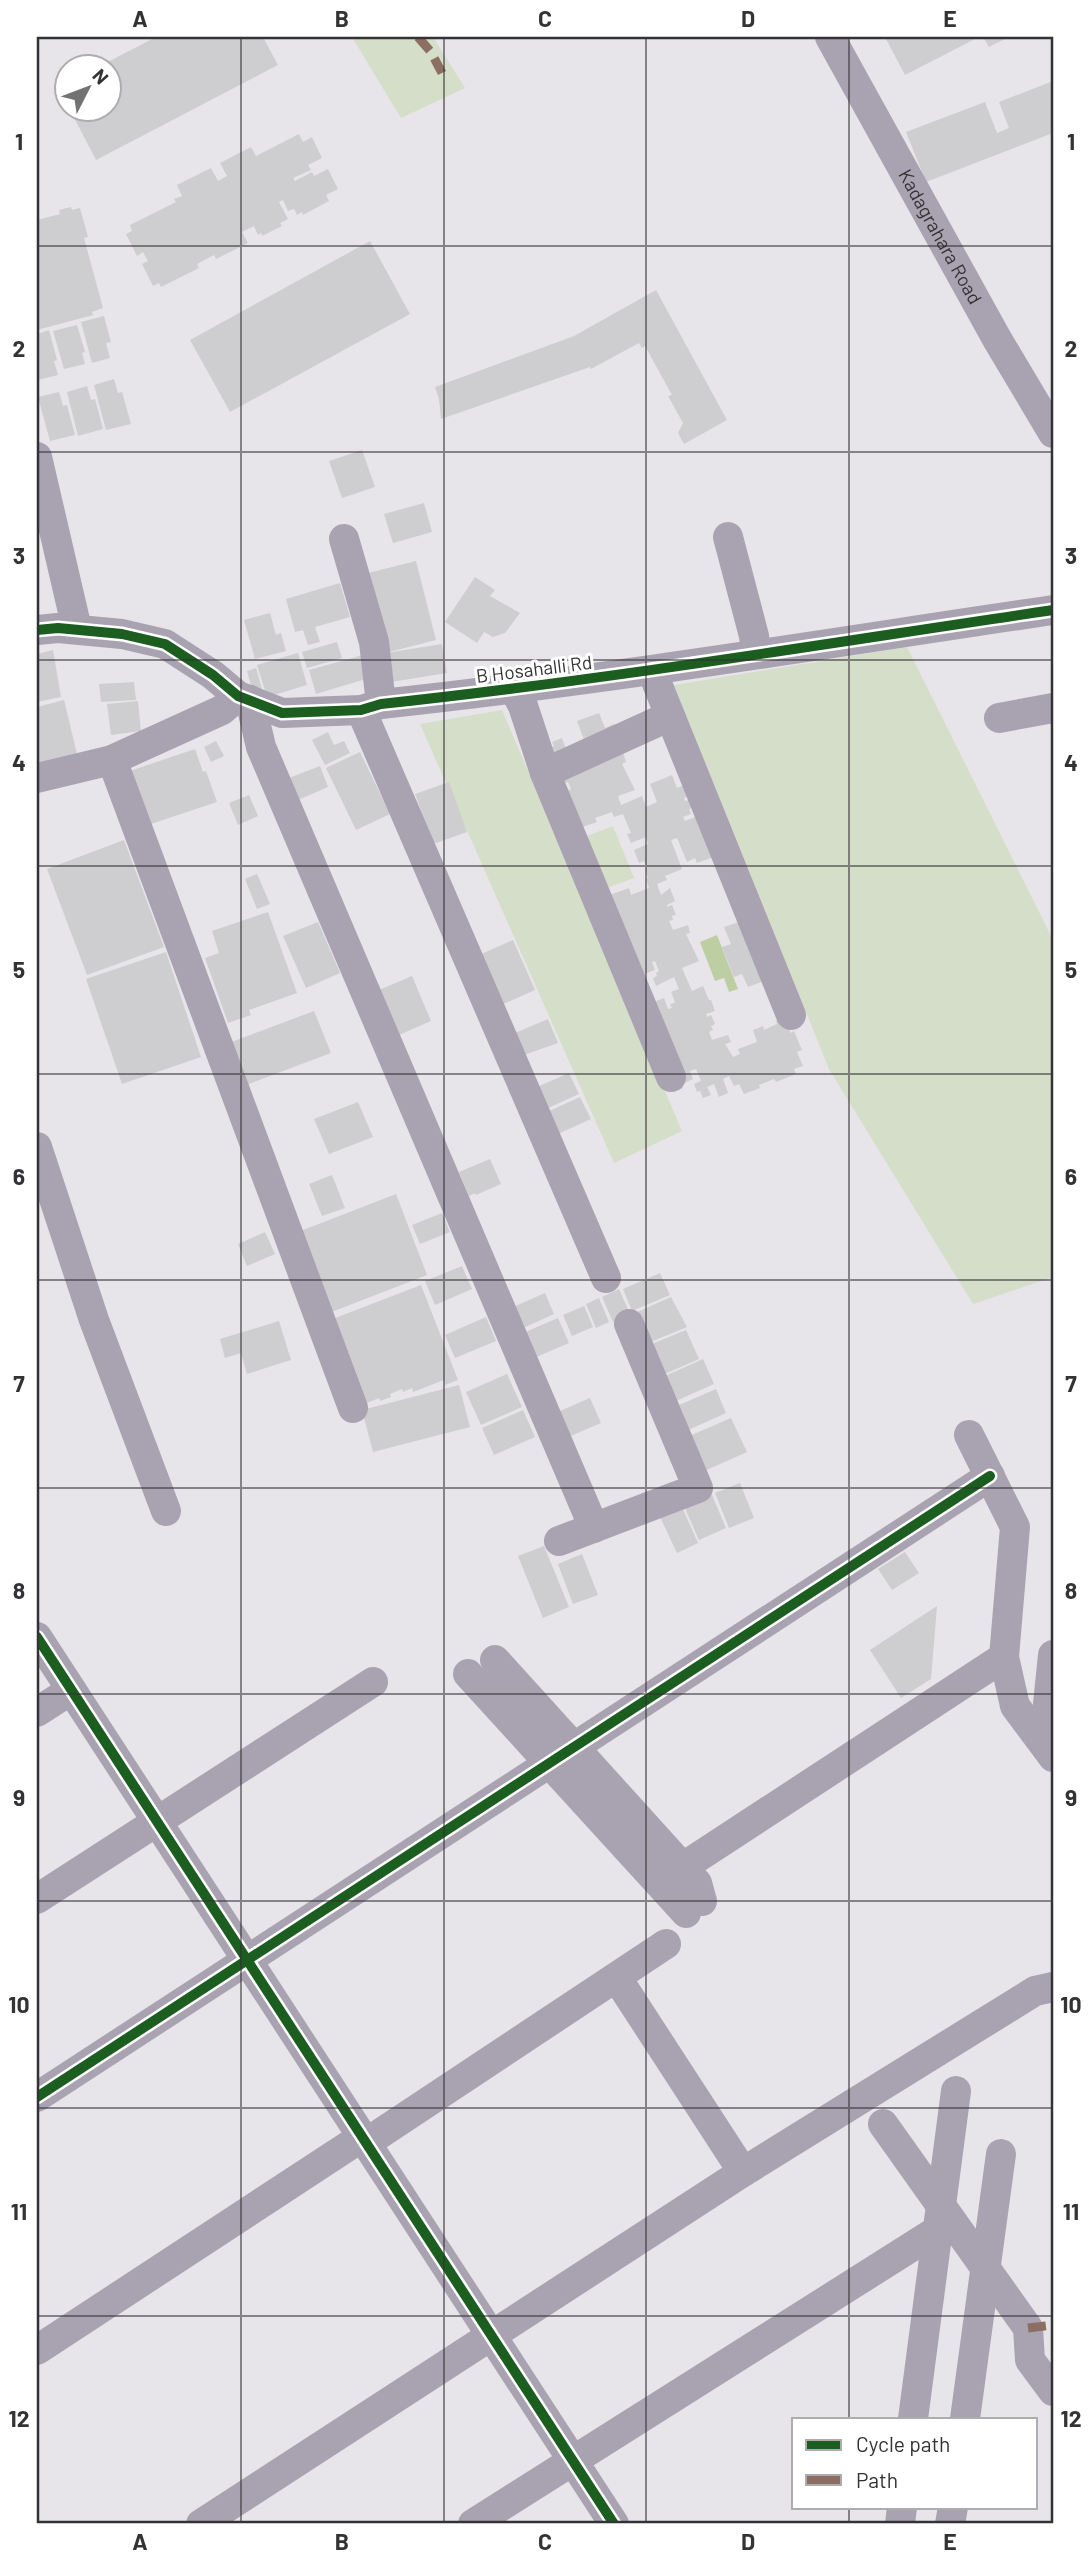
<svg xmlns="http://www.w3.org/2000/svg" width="1090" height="2561" font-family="Barlow,sans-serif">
<rect width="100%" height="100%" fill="#e7e5e9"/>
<g fill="#d5dec8">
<path d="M352,37H433L465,88L401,118Z"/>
<path d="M907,647L1053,940V1277L973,1304L829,1069L674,685Z"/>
<path d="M502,710L682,1131L614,1163L420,724Z"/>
<path d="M613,826L634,878L599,891L579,839Z"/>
</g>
<path fill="#bdcfa2" d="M717,935L738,989L729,992L724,978L715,981L700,942Z"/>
<g fill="#cecdd0">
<path d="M156,37H263L278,65L96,160L69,108H108V66H100Z"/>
<path d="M885,37H979L905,75Z"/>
<path d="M983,37H1009L989,47Z"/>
<path d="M1053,81V133L926,182L906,132L985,102L997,133L1009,128L999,102Z"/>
<path d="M299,134L303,142L312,137L322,158L308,165L311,170L293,178L295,181L312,172L314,176L328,169L338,189L326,195L329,201L303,215L302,212L297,215L294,209L288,211L283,200L279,202L288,219L280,223L282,226L262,236L261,233L258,235L254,226L242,232L248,243L216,259L214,255L197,264L199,268L161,287L159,283L153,286L142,264L148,261L143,252L137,256L126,234L132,231L130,225L176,202L174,199L182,196L177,185L211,168L218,181L227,176L220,163L251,147L256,156Z"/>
<path d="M71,207L72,210L80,208L88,237L84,238L103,308L92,312L93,315L37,330V220L60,214L59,210Z"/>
<path d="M370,241L410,314L230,412L190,340Z"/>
<path d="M656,290L727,420L684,444L678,433L683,423L668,396L672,395L645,346L642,348L639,343L591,369L590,367L441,419L439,399L435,387L574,336Z"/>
<path d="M104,316L111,342L106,343L110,358L92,363L81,322Z"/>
<path d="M77,325L85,352L82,353L85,364L64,369L53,331Z"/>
<path d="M49,330L57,360L54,361L58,375L38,380L37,334Z"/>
<path d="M114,379L118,393L122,392L131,424L106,430L94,385Z"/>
<path d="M87,386L91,400L95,399L103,429L78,436L67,392Z"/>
<path d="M59,392L63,406L67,405L75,435L50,441L38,397Z"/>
<path d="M362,450L375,487L342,498L329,461Z"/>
<path d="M424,503L432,532L393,543L384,514Z"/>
<path d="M416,561L436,640L385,653L364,574Z"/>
<path d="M475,577L495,590L490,596L520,613L505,633L493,637L484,632L477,643L445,622Z"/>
<path d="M340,583L350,617L315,627L320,642L308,645L303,630L295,632L286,599Z"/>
<path d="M270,613L276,635L281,633L286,651L255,659L244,620Z"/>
<path d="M337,642L342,658L307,668L302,652Z"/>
<path d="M442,644L447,673L391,682L386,653Z"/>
<path d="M53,650L61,697L37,702V654Z"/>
<path d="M298,653L307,685L267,697L257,665Z"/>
<path d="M363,655L369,678L316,694L309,670Z"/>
<path d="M256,668L262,689L253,692L247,671Z"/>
<path d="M134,682L136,700L101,702L99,684Z"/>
<path d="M64,700L77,754L37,764V707Z"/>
<path d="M138,701L141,731L111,735L107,704Z"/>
<path d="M599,713L605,728L614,724L626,762L622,764L635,790L618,796L621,805L642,796L646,807L657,802L650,784L672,775L677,788L687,784L691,795L684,798L685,801L689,800L692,808L689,809L691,814L683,817L685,821L700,815L716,856L697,863L695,858L687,862L677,838L671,840L682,869L665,876L667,880L657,884L661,895L670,888L675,901L667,905V907L672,905L676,915L672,916L673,920L669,921L673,930L688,925L690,933L686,934L699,961L682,968L692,991L703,986L709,1000H711L715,1011L706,1014L707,1017L711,1015L715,1024L711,1026L713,1030L709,1032L712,1040L728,1035L731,1042L725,1044L733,1057L740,1054L738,1049L757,1042L753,1030L763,1026L764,1030L777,1024L776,1021L789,1016L790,1033L794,1031L802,1050L797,1052L803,1066L794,1069L796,1074L776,1082L774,1079L759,1085L760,1088L744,1094L739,1084L734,1086L729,1076L723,1079L728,1093L719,1097L714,1084L707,1087L711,1095L703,1098L700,1091L697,1092L694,1084L701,1081L696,1069L690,1071L693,1079L682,1084L683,1088L674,1092L639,1008L664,998L668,1009L672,1008L670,1005L675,1002L671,992L679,989L674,977L656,986L653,978L657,976L656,973L659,971L655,961L652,962L655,970L641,975L599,899L629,888L631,895L649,888L646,879L648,878L645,869L647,868L644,861L639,863L634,850L648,844L646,837L631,843L627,834L631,833L623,814L614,817L612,812L595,818L597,822L574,830L558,795L571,789L568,782L553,788L541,751L554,746L552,742L562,738L567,752L589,753L577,721Z"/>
<path d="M328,732L334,745L344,741L350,753L325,765L312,740Z"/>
<path d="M216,741L224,756L211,762L204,747Z"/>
<path d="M195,749L203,772L206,771L217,802L145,826L127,772Z"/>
<path d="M360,752L390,814L356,830L326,768Z"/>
<path d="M320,766L328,787L298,800L289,778Z"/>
<path d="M449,782L467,832L433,844L415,794Z"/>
<path d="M249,795L258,816L238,825L229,803Z"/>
<path d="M124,840L164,947L87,975L47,869Z"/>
<path d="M257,874L270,904L257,909L245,879Z"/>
<path d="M268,912L297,993L249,1010L251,1015L228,1023L205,958L219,953L212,931Z"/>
<path d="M318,922L340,973L306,988L283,936Z"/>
<path d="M739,922L769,979L748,987L742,974L734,977L722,947L731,944L724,927Z"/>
<path d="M513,940L535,990L501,1005L479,955Z"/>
<path d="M166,952L201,1057L122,1084L86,979Z"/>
<path d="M412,976L431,1021L399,1035L379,990Z"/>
<path d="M314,1011L331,1053L246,1085L229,1043Z"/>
<path d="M548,1019L558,1043L524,1055L515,1033Z"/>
<path d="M569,1073L579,1094L546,1109L537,1087Z"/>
<path d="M580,1097L591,1119L558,1134L547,1112Z"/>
<path d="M358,1102L373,1137L329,1154L314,1119Z"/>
<path d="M490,1159L501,1184L476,1195L475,1193L469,1196L459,1172Z"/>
<path d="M332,1175L345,1208L322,1216L309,1184Z"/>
<path d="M396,1194L427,1275L329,1313L298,1232Z"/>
<path d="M442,1213L450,1232L420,1244L412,1225Z"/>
<path d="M265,1232L275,1254L247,1266L238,1244Z"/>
<path d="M462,1266L472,1289L435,1305L425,1281Z"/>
<path d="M660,1273L670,1295L632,1311L623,1289Z"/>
<path d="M421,1285L458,1380L445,1385L444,1380L413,1392L412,1388L403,1392L402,1389L390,1394L391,1397L380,1401L379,1398L362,1405L330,1320Z"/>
<path d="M619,1289L630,1314L613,1322L602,1297Z"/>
<path d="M545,1293L554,1314L521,1329L511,1308Z"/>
<path d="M671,1297L687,1327L648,1343L635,1313Z"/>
<path d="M599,1298L609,1322L596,1328L586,1304Z"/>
<path d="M584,1306L593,1327L572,1336L563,1315Z"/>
<path d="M486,1317L496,1341L455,1358L445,1335Z"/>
<path d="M558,1318L569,1343L534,1358L523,1333Z"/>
<path d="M279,1321L291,1360L247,1374L241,1353L225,1358L220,1339Z"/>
<path d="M686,1330L699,1359L660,1376L647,1346Z"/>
<path d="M703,1359L714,1384L676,1401L665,1376Z"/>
<path d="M507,1374L522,1407L481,1425L466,1392Z"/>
<path d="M459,1385L470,1427L373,1452L362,1410Z"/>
<path d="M716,1389L726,1413L686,1431L680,1416L684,1415L679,1405Z"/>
<path d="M590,1398L601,1423L566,1438L555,1413Z"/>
<path d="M523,1410L535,1437L494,1455L482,1428Z"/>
<path d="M731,1418L747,1452L702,1472L687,1437Z"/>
<path d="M740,1483L754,1518L729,1528L715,1493Z"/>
<path d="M712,1495L726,1528L699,1540L684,1506Z"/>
<path d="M682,1507L698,1543L677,1553L660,1517Z"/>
<path d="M544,1546L569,1607L543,1618L518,1556Z"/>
<path d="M905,1552L919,1573L892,1590L878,1569Z"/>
<path d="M582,1554L598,1595L573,1604L558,1564Z"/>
<path d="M937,1606L931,1679L901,1698L870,1650Z"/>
</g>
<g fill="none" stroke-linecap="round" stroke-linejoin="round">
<g stroke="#a9a3b1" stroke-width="30">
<path id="s1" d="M830,37L997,339L1053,433"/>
<path d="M37,457L77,629"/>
<path d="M728,537L754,636L756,653"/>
<path d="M344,539L374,642L381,704"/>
<path d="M37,630L58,628L122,634L165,644L213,675L238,696L282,713L361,710L381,704C606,680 829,643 1053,610"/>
<path d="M652,671L791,1015"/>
<path d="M514,689L523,706L545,773L671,1077"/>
<path d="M250,700L261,747L594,1528"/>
<path d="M361,710L606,1278"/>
<path d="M999,718L1053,708"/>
<path d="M112,760L353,1408"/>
<path d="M545,773L670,716"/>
<path d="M37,778L112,760L222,710L238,696"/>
<path d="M37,1147L94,1320L166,1511"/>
<path d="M969,1435L1015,1527L1004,1657L1015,1706L1053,1757"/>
<path d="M559,1541L698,1488L629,1324"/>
<path d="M37,1637L614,2524"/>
<path d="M495,1660L697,1883L702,1901"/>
<path d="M468,1674L686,1913"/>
<path d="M37,1712L71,1690"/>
<path d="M1044,1743L1053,1655"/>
<path d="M683,1867L1004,1657"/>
<path d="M37,1899L373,1682"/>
<path d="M617,1978L743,2172"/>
<path d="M37,2097L990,1476"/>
<path d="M883,2124L1028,2328L1030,2360L1053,2391"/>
<path d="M366,2143L666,1944"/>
<path d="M37,2350L362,2137"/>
<path d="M913,2419L956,2091"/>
<path d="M965,2419L1001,2154"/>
<path d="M201,2524L743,2172L1035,1991L1053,1987"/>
<path d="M473,2524L938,2230"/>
<path d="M900,2524L902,2507"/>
<path d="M950,2524L953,2507"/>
</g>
<g stroke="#8d6e63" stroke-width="9" stroke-dasharray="18 9" stroke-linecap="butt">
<path d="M418,37L431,52L442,73"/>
<path d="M1028,2328L1053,2325"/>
</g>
<defs>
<g id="cycleway">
<path d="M37,630L58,628L122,634L165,644L213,675L238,696L282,713L361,710L381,704C606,680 829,643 1053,610"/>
<path d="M37,1637L614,2524"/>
<path d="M37,2097L990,1476"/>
</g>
</defs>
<use href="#cycleway" stroke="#fff" stroke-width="15"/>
<use href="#cycleway" stroke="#1b5e20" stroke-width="10"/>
</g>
<path fill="none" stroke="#333234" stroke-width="2" stroke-opacity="0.55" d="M241,37V2524M444,37V2524M646,37V2524M849,37V2419M37,246H1053M37,452H1053M37,660H1053M37,866H1053M37,1074H1053M37,1280H1053M37,1488H1053M37,1694H1053M37,1901H1053M37,2108H1053M37,2316H1053M849,2507V2524"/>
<g text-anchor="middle" stroke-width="6" stroke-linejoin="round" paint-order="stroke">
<g font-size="19" fill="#333234" stroke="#fff">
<text dy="7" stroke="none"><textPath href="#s1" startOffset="228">Kadagrahara Road</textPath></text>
<text transform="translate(534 669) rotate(-7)" y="7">B Hosahalli Rd</text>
</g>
</g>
<rect width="1090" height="2561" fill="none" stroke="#ffffff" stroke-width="77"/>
<rect x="792" y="2418" width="245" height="91" fill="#ffffff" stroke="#adadae" stroke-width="2"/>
<rect x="806" y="2440" width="35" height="10" fill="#1b5e20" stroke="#adadae" stroke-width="2"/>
<text x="856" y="2452" font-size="21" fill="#333234">Cycle path</text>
<rect x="806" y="2475" width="35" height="10" fill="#8d6e63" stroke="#adadae" stroke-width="2"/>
<text x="856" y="2488" font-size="21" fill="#333234">Path</text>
<g transform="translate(88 88) rotate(48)"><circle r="33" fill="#ffffff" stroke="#adadae" stroke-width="2"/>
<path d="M0-5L12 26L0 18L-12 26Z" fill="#727173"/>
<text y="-10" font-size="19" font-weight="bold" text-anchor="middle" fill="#333234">N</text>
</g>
<rect x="38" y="38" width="1014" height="2484" fill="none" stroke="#333234" stroke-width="2.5"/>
<g font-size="23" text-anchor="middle" font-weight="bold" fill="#333234">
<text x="140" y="27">A</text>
<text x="342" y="27">B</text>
<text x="545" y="27">C</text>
<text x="748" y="27">D</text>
<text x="950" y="27">E</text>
<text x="19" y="150">1</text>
<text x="1071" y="150">1</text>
<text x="19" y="357">2</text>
<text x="1071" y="357">2</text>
<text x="19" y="564">3</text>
<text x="1071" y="564">3</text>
<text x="19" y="771">4</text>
<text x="1071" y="771">4</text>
<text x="19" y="978">5</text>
<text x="1071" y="978">5</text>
<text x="19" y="1185">6</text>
<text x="1071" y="1185">6</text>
<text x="19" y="1392">7</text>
<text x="1071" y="1392">7</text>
<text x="19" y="1599">8</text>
<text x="1071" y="1599">8</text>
<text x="19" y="1806">9</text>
<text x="1071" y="1806">9</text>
<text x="19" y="2013">10</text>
<text x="1071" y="2013">10</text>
<text x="19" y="2220">11</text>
<text x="1071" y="2220">11</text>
<text x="19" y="2427">12</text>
<text x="1071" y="2427">12</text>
<text x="140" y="2550">A</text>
<text x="342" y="2550">B</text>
<text x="545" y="2550">C</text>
<text x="748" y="2550">D</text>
<text x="950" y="2550">E</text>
</g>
</svg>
